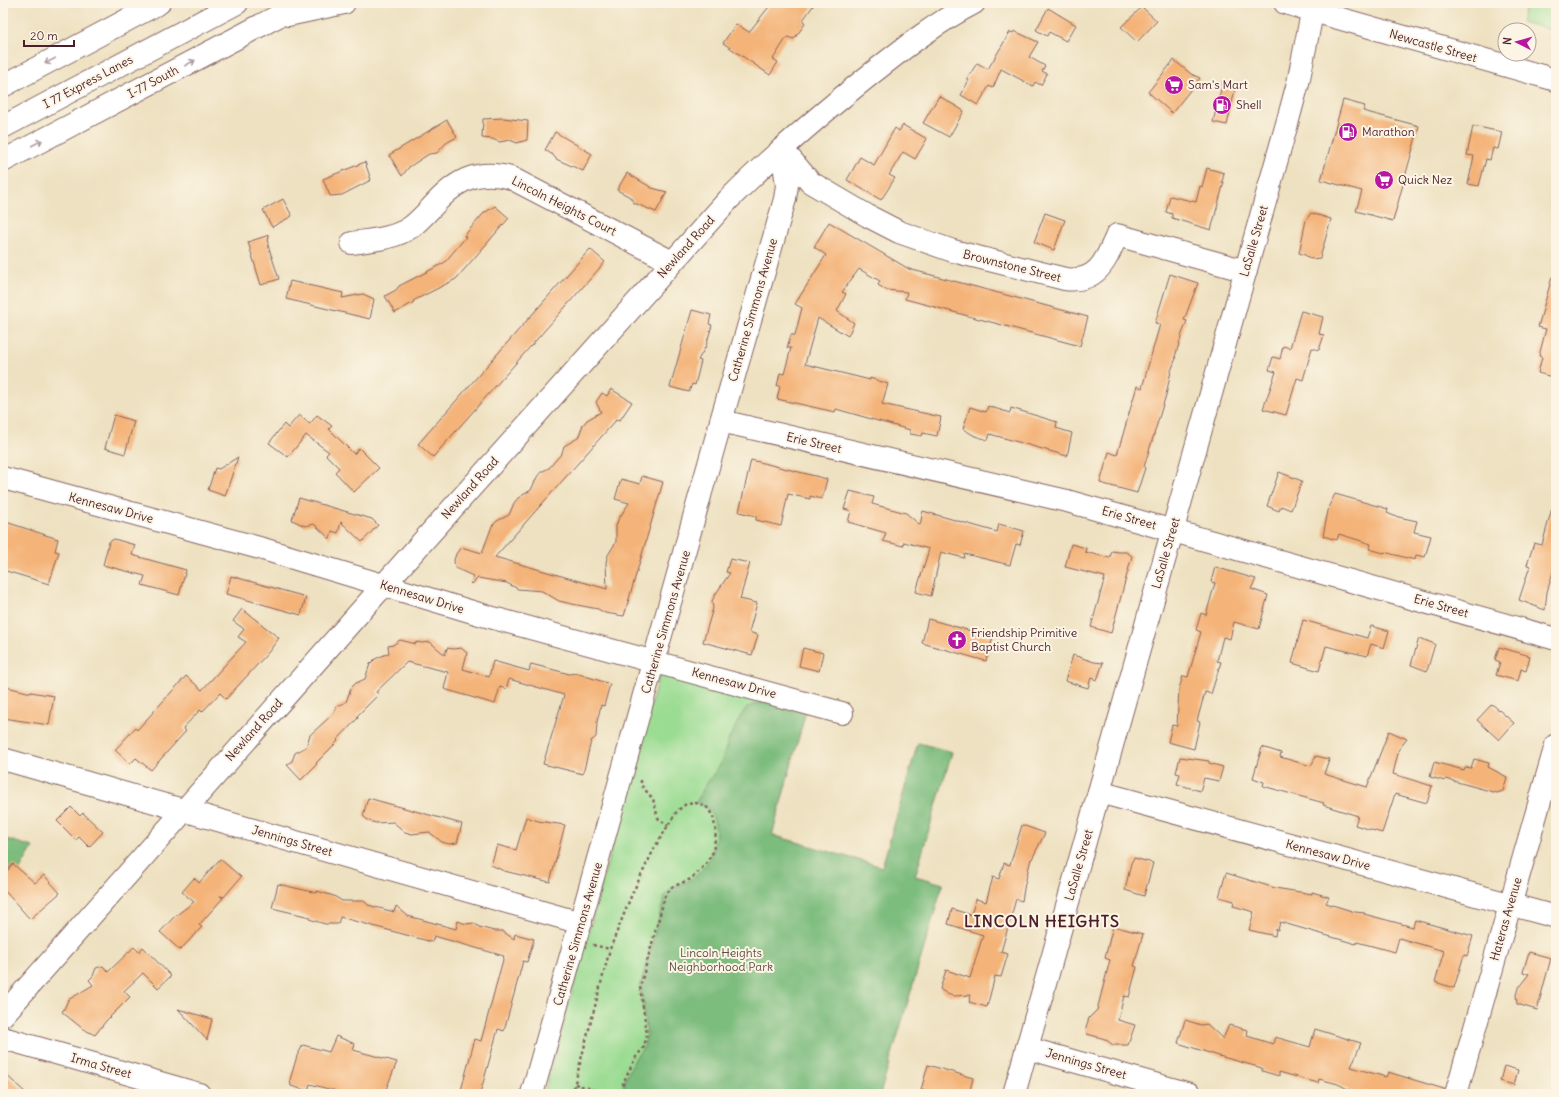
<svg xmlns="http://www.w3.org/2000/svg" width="1559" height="1097" font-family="Delius,sans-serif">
<rect width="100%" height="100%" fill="#fcf5e5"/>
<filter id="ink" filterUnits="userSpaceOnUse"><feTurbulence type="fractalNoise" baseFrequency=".025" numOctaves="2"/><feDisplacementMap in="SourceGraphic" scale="8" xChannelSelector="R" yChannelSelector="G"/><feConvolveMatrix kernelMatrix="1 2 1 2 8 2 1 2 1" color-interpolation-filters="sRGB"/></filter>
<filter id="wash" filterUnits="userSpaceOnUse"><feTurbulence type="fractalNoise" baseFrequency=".012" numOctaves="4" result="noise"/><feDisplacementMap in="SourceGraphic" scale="16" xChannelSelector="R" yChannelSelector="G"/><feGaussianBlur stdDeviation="0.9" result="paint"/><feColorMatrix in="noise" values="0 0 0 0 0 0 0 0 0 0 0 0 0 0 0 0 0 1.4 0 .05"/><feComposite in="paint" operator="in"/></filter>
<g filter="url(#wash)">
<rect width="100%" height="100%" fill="#eee1c1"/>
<g fill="#9bdc93" stroke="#727e5f">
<path d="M1527,3H1556V31L1521,22Z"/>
<path d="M660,672L806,711L772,835L882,867L918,743L952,752L915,876L943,884L880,1094H544Z"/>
</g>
<g fill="#7cbc7d" stroke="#636e54">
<path d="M766,701L806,711L772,835L882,867L918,743L952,752L915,876L943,884L880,1094H626L623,1083L636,1057L644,1047L647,1034L640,987L665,896C675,883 677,887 690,880C708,869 719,844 715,824C712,812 708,807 696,803L705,786L720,765L729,739L740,717L747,707Z"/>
<path d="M3,838L33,847L3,899Z"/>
</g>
<g id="blocks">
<g fill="#f4b378">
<path d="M772,3H815L803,20L805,24L794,39L787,37L773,59L778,62L770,75L723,43L736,24L749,32Z"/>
<path d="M1142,7L1157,21L1137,42L1121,27Z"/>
<path d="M1048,8L1076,25L1066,41L1049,32L1047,36L1036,30Z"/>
<path d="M1014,31L1038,42L1029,57L1045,66L1042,71L1047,74L1041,85L1035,82L1033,86L1001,69L993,88L989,86L978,105L961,95L969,80L967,79L977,63L988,69L1010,32L1013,33Z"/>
<path d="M1174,60L1191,74L1200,78L1172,113L1148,92Z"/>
<path d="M1223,81L1236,85L1227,125L1213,122Z"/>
<path d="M939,96L964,111L949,137L923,123Z"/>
<path d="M1343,100L1365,106L1363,111L1419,126L1393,221L1356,211L1362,191L1321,180Z"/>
<path d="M503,118L528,121L527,140L517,143L510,140L500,142L492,139L482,138L483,119Z"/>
<path d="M447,120L457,137L446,143L437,153L429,154L409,167L402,176L389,155Z"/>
<path d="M903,125L927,139L915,159L903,152L889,175L895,178L881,200L847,180L860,157L874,165L895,128L899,131Z"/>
<path d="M1473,126L1502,132L1498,149L1493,148L1490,160L1486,159L1479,186L1468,184L1474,156L1467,155Z"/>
<path d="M555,132L592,154L583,171L556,159L553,155L545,150Z"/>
<path d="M365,162L371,180L342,195L330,196L323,179Z"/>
<path d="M1207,168L1224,173L1222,182H1224L1211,230L1172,218V214L1166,212L1170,196L1196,202L1200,186L1202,187Z"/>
<path d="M627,173L652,188L667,192L656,212L634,203L630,197L617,190Z"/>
<path d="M283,199L292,216L272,227L263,210Z"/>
<path d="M495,206L509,218L456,279L413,301L414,302L395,313L385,296L396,290L399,286L444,263L466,237L464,236L484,213Z"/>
<path d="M1045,213L1065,220L1054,250L1034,242Z"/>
<path d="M1311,213L1331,219L1320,258L1311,259L1305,255L1299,253L1306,220Z"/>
<path d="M829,222L909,269L1088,317L1080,346L905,299L907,292L886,290L878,285L880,281L859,269L842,292L846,294L837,311L854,323L848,336L818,318L805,364L870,380V378L888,384L882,404L941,417L937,436L923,433L922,436L910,434V430L836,409L835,412L777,399L780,386H777L780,373L784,374L791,348H787L789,341L791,335H795L802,308L795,304L826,255L814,247Z"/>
<path d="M269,235L268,245L279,279L261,285L248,242Z"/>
<path d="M590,249L605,262L433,457L418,444Z"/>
<path d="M1170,274L1198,283L1184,320L1187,321L1182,334L1175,357L1176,358L1171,371L1166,395L1144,467L1145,468L1137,493L1100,483L1109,452L1117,455L1137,386L1142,388L1160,324L1155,323Z"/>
<path d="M1552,277L1556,278V378L1538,373L1542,357L1539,356L1546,329L1538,327Z"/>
<path d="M290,281L343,293L342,298L363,294L374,299L370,319L286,299Z"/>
<path d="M692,310L711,315L709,324L712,325L706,346L698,360L701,361L695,385L692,384L689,392L670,387Z"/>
<path d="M1301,311L1323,317L1319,334L1324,335L1319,350L1312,348L1303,380L1297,378L1286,415L1263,409L1276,372L1269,370L1273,357L1280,359L1283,346L1290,348Z"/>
<path d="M611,389L632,402L620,420L617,419L495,557L607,589L606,562L608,555L616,542V526L618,520L629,503L615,499L621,479L640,484L642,476L663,482L624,616L605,613L598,609L572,604L559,601L542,591L518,589L507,583L478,578L472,584L471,583L473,576L455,568L454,560L456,554L461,547L482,553L492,526L497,521L509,515L514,503L518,498L531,490L537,477L541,472L549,468L562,453L564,446L578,438L583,425L587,420L601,412L596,402L602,393L607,396Z"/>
<path d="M988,406L1010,413L1011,408L1057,422L1056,428L1072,433L1067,456L990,434L988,440L975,436L963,429L970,407L986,412Z"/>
<path d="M114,415L134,421L125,454L105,448Z"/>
<path d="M299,415L310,424L317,415L332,426L329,429L354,454L359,448L379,468L354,492L335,472L339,468L326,455L329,452L306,435L288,457L269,443L284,424L288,428Z"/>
<path d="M238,457L225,496L208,490L215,468L219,469Z"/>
<path d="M751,460L827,479L822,499L810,496V499L788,494L781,526L756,520V516L739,512Z"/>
<path d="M1279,472L1302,481L1291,510L1281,506L1279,511L1267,506Z"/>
<path d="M850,491L874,497L872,504L906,513L920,525L923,511L997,532L999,524L1024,531L1020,545L1016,544L1010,565L965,554L964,558L941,552L931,596L916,592L929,549L904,542L903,546L883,541L886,533L848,522L851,511L844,509Z"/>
<path d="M1335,494L1388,509L1387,513L1394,516L1417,521L1414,532L1431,536L1425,557L1416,555L1415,560L1384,552V553L1369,549L1371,544L1339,534L1337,540L1323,536L1329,506Z"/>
<path d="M299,498L372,519L378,525L362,542L341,522L338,533L332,531L330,539L314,524L305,526L292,520Z"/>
<path d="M1552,508H1556V562L1547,592L1545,610L1519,600L1530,566L1527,565L1534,543L1542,545Z"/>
<path d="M6,522L58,539L55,551L59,552L49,584L3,570V531Z"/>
<path d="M114,539L135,545L132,555L186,570L179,595L142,585L145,576L103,565L109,542Z"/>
<path d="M1071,544L1086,548L1085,552L1110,558L1112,551L1119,552H1126L1132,556L1111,633L1091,627L1105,577L1065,567Z"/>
<path d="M730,559L750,563L740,599L757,603L749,632L758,635L752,655L703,642L713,608L712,601L715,595L730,573L726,572Z"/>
<path d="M1215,567L1256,579L1251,589L1268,595L1259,629L1234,622L1230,639L1223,637L1217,661L1221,662L1211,694L1205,692L1197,721L1200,722L1194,749L1168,742L1172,725L1177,726L1179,689L1183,676L1188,677L1201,632L1196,630L1201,613L1206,615L1215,583L1211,582Z"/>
<path d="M231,576L306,597L301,615L226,594Z"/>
<path d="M242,609L279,638L267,654L226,699L220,693L202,712L200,710L183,728L186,731L151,770L136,758L130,764L115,750L135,728L137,730L186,676L202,690L246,642L238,637L244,629L233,621Z"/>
<path d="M928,619L993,637L986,661L922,643Z"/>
<path d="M1303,620L1367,638L1371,626L1389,631L1384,648L1371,644L1367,656L1326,646L1319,671L1292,663Z"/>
<path d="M1419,638L1435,644L1427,671L1411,665Z"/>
<path d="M400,640L416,644V642L422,643L430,642L445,655L447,648L453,649L461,648L467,653L463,669L489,677L493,661L529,671L531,664L562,672L569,674L576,673L610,684L604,706L601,705L597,722L596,737L591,741L583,774L543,764L564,695L509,679L506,689L500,687L495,704L444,689L448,672L407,662L376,692L379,694L357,716L358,718L337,740L338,741L316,763L317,764L301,780L287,765L292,761L295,753L306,747L310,735L333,714L336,707L346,702L351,688L356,683L365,679L370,664L375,659L389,653L388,646L393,645Z"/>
<path d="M1499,647L1530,656L1526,671L1521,669L1518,681L1496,675L1500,662L1495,660Z"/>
<path d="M803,648L823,653L819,671L799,666Z"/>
<path d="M1073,655L1094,662L1103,663L1097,680L1091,678L1088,688L1065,681Z"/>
<path d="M7,687L31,693V692L54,696L49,725L3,718V691H6Z"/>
<path d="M1492,704L1514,723L1499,740L1477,720Z"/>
<path d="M1389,731L1407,739L1399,749L1393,774L1432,786L1427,803L1395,794L1382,833L1355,825L1358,816L1323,805L1324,803L1263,786L1264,782L1253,778L1262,747L1281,753L1280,757L1311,766L1316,756L1329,759L1324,774L1367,787Z"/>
<path d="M1180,757L1209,761V763L1223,767L1219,781L1204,778L1200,791L1177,784L1180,774L1176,773Z"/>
<path d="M1474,759L1489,763L1488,767L1507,777L1503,791L1497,793L1446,779L1445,781L1430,777L1434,762L1464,770L1465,767L1471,768Z"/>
<path d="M368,798L462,824L457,843L449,844L442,842L429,832L412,834L405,832L393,822L376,823L369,821L363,816Z"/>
<path d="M71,807L80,816L83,813L103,832L89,847L79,837L76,840L57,821Z"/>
<path d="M526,817L538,821L565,825L550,882L504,871L491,865L497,845L516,850Z"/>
<path d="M1022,825L1045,833L1032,859H1031L1025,883L1022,901L1016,899L1001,952L1008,954L1001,977L995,976L987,1007L969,1002L971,995L953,996L947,994L940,989L946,970L970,978L983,935L948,924L952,909L971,915L976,899L986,902L993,877L999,879L1004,863L1010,865Z"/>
<path d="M1134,858L1153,863L1144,896L1125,890L1131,863Z"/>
<path d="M220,859L241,877L224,897L220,896L223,898L199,925L202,927L180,950L160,932L174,917L194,902L182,892L194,878L199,883Z"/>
<path d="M13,864L35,883L44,875L60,893L30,919L3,889V876Z"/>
<path d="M1226,873L1275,888L1312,894V892L1329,897L1326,903L1355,912L1365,913L1364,914L1413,927L1415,920L1473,936L1467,956L1464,955L1454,988L1435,982L1444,951L1399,938L1395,952L1357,942L1356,944L1280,922L1278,930L1276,929L1275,936L1249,930L1254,912L1233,906L1234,901L1219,897Z"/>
<path d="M278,884L317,893V891L334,896L342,901H364L368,905L394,912L396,906L408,916L456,929L458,921L466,924L474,923L479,927L494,931H502L514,939L515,934L534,939L527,962L523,961L504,1031L498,1029L480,1094H460L475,1039L481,1041L504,956L434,936L432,942L340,917L338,924H325L309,919L310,917L272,908Z"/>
<path d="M1113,926L1143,934L1134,966L1137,967L1129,997L1124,996L1118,1020L1135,1025L1128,1045H1113L1105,1039L1087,1034L1086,1027L1089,1018L1097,1010L1110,960L1105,958Z"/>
<path d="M134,947L139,952L143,947L171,976L158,988L143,973L124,991L130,997L106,1021L95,1035L83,1029L62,1012L65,1007L68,1000L93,985L89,980L93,976L96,968L103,966L108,972Z"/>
<path d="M1529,952L1551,958L1537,1010L1517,1004L1516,995L1518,988L1529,974L1523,972Z"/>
<path d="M178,1009L212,1019L207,1040Z"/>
<path d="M1185,1020L1201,1025L1207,1024L1223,1039L1229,1025L1248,1030L1247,1036L1273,1044L1275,1037L1310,1047L1315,1029L1361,1043L1351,1067L1386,1077L1388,1072L1444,1089V1094H1357L1338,1084L1319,1079L1318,1083L1279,1072V1076L1262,1071V1068L1219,1056L1178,1043Z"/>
<path d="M336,1036L355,1044L353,1050L397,1062L384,1094H338L336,1091L310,1084L308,1091L291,1086L290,1080L297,1056L303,1045L329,1052Z"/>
<path d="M928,1065L973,1078L969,1094H935L921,1090Z"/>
<path d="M1504,1066L1518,1070L1514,1085L1500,1081Z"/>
<path d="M3,1072L27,1094H3Z"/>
</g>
</g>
</g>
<g filter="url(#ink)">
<use href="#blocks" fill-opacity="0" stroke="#836360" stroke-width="1"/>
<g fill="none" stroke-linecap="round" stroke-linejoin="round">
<defs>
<g id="minor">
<path d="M1285,3L1556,80"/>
<path d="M782,149L810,182L868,216L899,232L953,251L1065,279C1098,283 1106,260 1117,235L1246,271"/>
<path d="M352,243C371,240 394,239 411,227C418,222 424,215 431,208C454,182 475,168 511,178L672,262"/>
<path d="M721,421L1067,501L1556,639"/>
<path d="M3,478L263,549L486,616L842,713"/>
<path d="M3,759L581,923"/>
<path d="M1099,792L1556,917"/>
<path d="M3,1015L383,586L729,199C774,154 822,113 871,74C904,48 937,22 974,3"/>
<path d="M3,1038L199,1094"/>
<path d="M1027,1048L1190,1094"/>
<path d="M532,1094L721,421L785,199L787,185L782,149"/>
<path d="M1014,1094L1288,120L1298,83L1314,3"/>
<path d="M1456,1094L1556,745"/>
</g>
<g id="highway">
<path d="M288,15L344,3"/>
<path d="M3,86L159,3"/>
<path d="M3,127L237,3"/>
<path d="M3,161L303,3"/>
</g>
</defs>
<use href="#minor" stroke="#836360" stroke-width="24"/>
<use href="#highway" stroke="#836360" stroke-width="24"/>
<g stroke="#836360" stroke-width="2.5" stroke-dasharray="3 3" stroke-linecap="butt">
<path d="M641,780V785L653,799L658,818L668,826"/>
<path d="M593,945L610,949"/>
<path d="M575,1084L595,1090"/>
<path d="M572,1094L610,949L632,894L655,847L677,811L686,804L696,803L706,806L713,816L716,832L713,852L705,865L691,879L672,887L665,896L640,987L647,1034L644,1047L636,1057L623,1083L626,1094"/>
</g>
<use href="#minor" stroke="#fff" stroke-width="22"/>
<use href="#highway" stroke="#fff" stroke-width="22"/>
</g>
<defs><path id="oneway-shaft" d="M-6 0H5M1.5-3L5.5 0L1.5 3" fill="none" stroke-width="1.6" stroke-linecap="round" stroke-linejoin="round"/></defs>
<g stroke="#ae9aa0">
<use href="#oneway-shaft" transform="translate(50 61) rotate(152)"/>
<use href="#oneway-shaft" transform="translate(190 63) rotate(-28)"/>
<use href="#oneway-shaft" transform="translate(37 143) rotate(-28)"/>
</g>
</g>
<defs>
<symbol id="supermarket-disc" viewBox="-11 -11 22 22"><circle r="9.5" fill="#b5179e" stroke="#fcf5e5"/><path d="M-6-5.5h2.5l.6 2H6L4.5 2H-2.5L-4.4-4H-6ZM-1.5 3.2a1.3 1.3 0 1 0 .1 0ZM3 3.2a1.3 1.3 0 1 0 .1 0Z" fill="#fff"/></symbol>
<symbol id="fuel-disc" viewBox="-11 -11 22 22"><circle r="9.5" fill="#b5179e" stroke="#fcf5e5"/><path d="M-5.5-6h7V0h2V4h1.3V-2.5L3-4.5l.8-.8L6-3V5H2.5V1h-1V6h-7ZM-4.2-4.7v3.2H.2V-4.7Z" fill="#fff"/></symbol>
<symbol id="church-disc" viewBox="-11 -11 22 22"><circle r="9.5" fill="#b5179e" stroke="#fcf5e5"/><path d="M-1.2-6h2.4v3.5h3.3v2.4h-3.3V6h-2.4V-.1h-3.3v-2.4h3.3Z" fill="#fff"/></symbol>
</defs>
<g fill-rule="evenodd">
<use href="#supermarket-disc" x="1163" y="74" width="22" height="22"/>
<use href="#fuel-disc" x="1211" y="94" width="22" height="22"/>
<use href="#fuel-disc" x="1337" y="121" width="22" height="22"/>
<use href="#supermarket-disc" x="1373" y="169" width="22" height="22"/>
<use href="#church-disc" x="946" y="629" width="22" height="22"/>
</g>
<g text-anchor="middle" stroke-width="4" stroke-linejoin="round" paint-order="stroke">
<g font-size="12" fill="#4a1f2b" stroke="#fcf5e5">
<text transform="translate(1433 46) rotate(16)" y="4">Newcastle Street</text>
<text transform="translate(88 82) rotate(-28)" y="4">I 77 Express Lanes</text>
<text transform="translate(153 82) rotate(-28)" y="4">I-77 South</text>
<text transform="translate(564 206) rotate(27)" y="4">Lincoln Heights Court</text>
<text transform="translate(1254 241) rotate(-74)" y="4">LaSalle Street</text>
<text transform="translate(686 247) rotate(-48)" y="4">Newland Road</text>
<text transform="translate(1012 266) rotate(14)" y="4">Brownstone Street</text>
<text transform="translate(753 310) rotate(-74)" y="4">Catherine Simmons Avenue</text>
<text transform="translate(814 443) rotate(13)" y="4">Erie Street</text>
<text transform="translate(470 488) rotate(-48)" y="4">Newland Road</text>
<text transform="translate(111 508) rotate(15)" y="4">Kennesaw Drive</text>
<text transform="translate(1129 518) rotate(16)" y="4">Erie Street</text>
<text transform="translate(1166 553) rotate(-74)" y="4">LaSalle Street</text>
<text transform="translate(422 597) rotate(17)" y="4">Kennesaw Drive</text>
<text transform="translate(1441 606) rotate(16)" y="4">Erie Street</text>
<text transform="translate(666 622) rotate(-74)" y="4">Catherine Simmons Avenue</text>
<text transform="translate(734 683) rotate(15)" y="4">Kennesaw Drive</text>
<text transform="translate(254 730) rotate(-48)" y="4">Newland Road</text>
<text transform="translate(292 841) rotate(16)" y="4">Jennings Street</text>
<text transform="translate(1328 855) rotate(15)" y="4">Kennesaw Drive</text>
<text transform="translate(1079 865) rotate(-74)" y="4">LaSalle Street</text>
<text transform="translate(1506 919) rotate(-74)" y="4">Hateras Avenue</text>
<text transform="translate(578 934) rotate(-74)" y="4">Catherine Simmons Avenue</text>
<text transform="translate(1086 1064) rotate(16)" y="4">Jennings Street</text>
<text transform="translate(101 1066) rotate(16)" y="4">Irma Street</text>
</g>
<g font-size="12" fill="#4a1f2b" stroke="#fcf5e5" text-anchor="start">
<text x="1188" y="89">Sam's Mart</text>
<text x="1236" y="109">Shell</text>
<text x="1362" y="136">Marathon</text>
<text x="1398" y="184">Quick Nez</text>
<text x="971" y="637">Friendship Primitive<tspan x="971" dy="14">Baptist Church</tspan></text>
</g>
<g font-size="12" fill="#5e4e45" stroke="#fcf5e5">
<text x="721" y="957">Lincoln Heights<tspan x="721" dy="14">Neighborhood Park</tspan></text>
</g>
<g font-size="16" font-weight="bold" letter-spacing="1" fill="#4a1f2b" stroke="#fcf5e5">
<text x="1042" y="927">LINCOLN HEIGHTS</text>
</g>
</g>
<rect width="1559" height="1097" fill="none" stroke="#fcf5e5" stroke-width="16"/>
<g transform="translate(1517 42) rotate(276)"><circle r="19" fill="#fcf5e5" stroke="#b59f9b"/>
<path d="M0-3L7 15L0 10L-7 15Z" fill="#b5179e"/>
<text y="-6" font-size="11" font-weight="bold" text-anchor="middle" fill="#4a1f2b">N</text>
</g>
<path d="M24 40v6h50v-6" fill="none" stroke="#4a1f2b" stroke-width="2"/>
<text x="30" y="40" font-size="12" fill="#4a1f2b" stroke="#fcf5e5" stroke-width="3" paint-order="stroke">20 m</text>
</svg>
